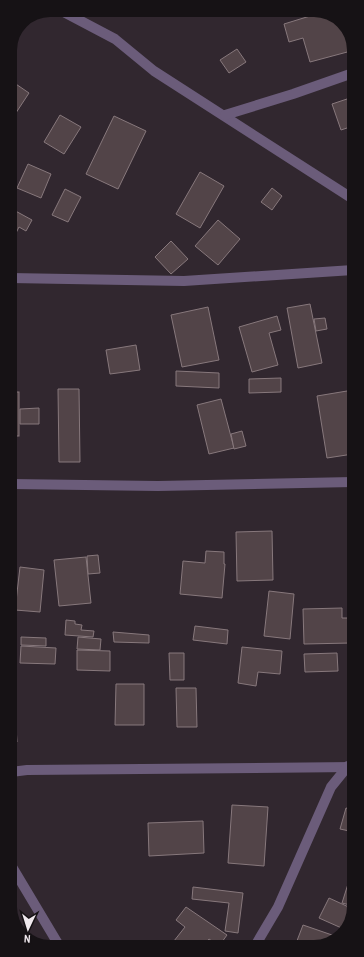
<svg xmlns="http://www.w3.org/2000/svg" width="364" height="957" font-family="'Archivo Narrow',sans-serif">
<rect width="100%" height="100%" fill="#31272f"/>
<g fill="#524448" stroke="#87787c">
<path d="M323,12L339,18L346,29L351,51L310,62L303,38L289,42L284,24Z"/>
<path d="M237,49L246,62L229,73L220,60Z"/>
<path d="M10,80L29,93L10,122Z"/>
<path d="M353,97V126L341,130L332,104Z"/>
<path d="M60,115L81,127L64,154L44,142Z"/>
<path d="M114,116L146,131L118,189L86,174Z"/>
<path d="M28,164L51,174L41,198L17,188Z"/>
<path d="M200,172L224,186L200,228L176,214Z"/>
<path d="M272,188L282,196L272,210L261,202Z"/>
<path d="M65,189L81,197L68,222L52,215Z"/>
<path d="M10,208L32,220L26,231L19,227L14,237L10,235Z"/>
<path d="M218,220L240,239L218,265L195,246Z"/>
<path d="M171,241L188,259L171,274L155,257Z"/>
<path d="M310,304L322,363L298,368L287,308Z"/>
<path d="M208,307L219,360L182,367L171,315Z"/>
<path d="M277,316L281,330L269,333L278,365L252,372L239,327Z"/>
<path d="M325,318L327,329L316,331L314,319Z"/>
<path d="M136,345L140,370L110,374L106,350Z"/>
<path d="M176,371L219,373V388L176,386Z"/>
<path d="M281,378V392L249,393V379Z"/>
<path d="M58,389H79L80,462H59Z"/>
<path d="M353,390V454L327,458L317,396Z"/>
<rect x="11" y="392" width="8" height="44"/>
<path d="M221,399L234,448L209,454L197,405Z"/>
<path d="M39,408V424H20V409Z"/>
<path d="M242,431L246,446L234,449L231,434Z"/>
<path d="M11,457H15L14,470H11Z"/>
<path d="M272,531L273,580L237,581L236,532Z"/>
<path d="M206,551L224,552V564H225L222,598L180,594L183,561L205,563Z"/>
<path d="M98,555L100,573L88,574L87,556Z"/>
<path d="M86,557L91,603L59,606L54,560Z"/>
<path d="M20,567L44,570L40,612L15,610Z"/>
<path d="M269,591L294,594L290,639L264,636Z"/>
<path d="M342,608V618H351V643L304,644L303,609Z"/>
<path d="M66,620L75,621V624L82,625L81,630L94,631L93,637L65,635Z"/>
<path d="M195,626L228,630L227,644L193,640Z"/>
<path d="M113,632L149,635V643L114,642Z"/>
<path d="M21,637L46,638V646L21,645Z"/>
<path d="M78,637L101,639L100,650L77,649Z"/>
<path d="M21,646L56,648L55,664L20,663Z"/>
<path d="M242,647L282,651L280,674L258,672L256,686L238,683Z"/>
<path d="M77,650L110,651V671L77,670Z"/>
<path d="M169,653H184V680H170Z"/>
<path d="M337,653L338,671L305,672L304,654Z"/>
<path d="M116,684H144V725H115Z"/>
<path d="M176,688H196L197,727H177Z"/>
<path d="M11,698H14L17,742L11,743Z"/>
<path d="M232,805L268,807L264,866L228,863Z"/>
<path d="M346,808L354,810V832L340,829Z"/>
<path d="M203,821L204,853L149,856L148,823Z"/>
<path d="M354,865V906L342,903Z"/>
<path d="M193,887L243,893L238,933L225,931L229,903L192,899Z"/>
<path d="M329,898L353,909L346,930L319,918Z"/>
<path d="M186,907L227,935L219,946L209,939L203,946H170L185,927L176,920Z"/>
<path d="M303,925L335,936V939L325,946H295Z"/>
</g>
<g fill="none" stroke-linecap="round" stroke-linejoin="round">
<g stroke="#6b5c7a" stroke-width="10">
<path d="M60,10L115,39L154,71L353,199"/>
<path d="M225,115L293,94L353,73"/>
<path d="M10,278L184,281L353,270"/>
<path d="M11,484L158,486L353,482"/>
<path d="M11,772L27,770L354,767"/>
<path d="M11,865L60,947"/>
<path d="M255,946L278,907L331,787L348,766"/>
</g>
</g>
<path d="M0 0H364V957H0ZM50 17H314A33 33 0 0 1 347 50V907A33 33 0 0 1 314 940H50A33 33 0 0 1 17 907V50A33 33 0 0 1 50 17Z" fill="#161215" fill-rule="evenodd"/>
<g transform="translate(28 929) rotate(184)" stroke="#161215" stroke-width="3" paint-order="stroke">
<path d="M0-3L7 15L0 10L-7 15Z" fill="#f0e9ee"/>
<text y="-6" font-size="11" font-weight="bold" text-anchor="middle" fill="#f0e9ee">N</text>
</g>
</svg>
